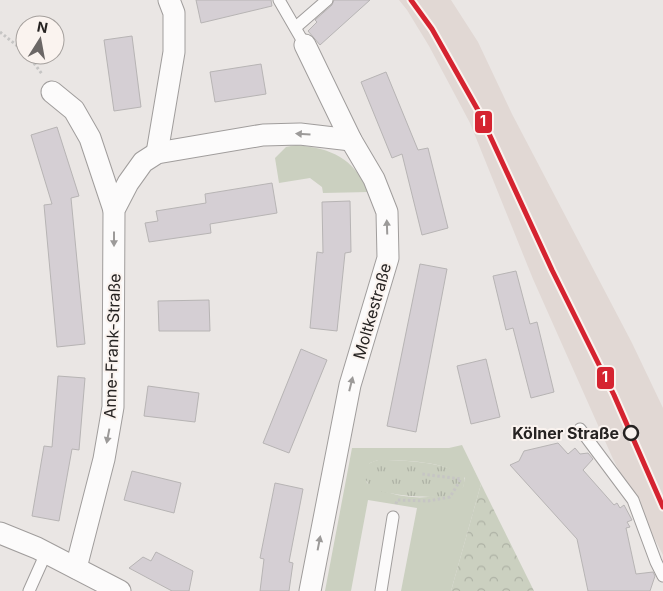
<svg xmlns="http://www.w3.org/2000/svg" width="663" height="591" font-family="Inter,sans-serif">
<defs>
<pattern id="forest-crowns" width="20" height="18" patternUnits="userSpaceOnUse" patternTransform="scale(1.25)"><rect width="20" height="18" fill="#cbd0c0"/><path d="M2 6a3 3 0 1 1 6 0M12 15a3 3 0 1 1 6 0" fill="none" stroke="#aeb2a5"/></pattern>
<pattern id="park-tufts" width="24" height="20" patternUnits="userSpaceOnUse" patternTransform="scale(1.25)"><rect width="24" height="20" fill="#cbd0c0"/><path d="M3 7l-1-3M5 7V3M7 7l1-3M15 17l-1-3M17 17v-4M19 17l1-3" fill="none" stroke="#aeb2a5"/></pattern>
</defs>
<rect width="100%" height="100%" fill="#eae6e4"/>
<path fill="#e1d8d4" d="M399,0H451L478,42L512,114L632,343L663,408V555L613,459L533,279L470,123L429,46L407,10Z"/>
<g fill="#cbd0c0" fill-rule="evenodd">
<path d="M296,145C333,149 352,157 369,192L323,193L322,187L310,178L279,183L275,158L286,147Z"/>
<path d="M462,445L481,484L451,591H401L417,508L368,500L351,591H325L352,448H449ZM378,460C402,460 448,461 465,478L463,487C452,490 440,496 428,497C407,499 384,493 367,483C364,474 365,471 370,463Z"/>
</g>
<path fill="url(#forest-crowns)" d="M481,484L534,591H451Z"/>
<path fill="url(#park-tufts)" d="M378,460C403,460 442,462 463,474C467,481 463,491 456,494C441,500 387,496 373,488C367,484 364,478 364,472C365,464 372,462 378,460Z"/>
<g fill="#d5cfd4" stroke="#b7b4b4">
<path d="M196,0H271L272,6L201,23Z"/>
<path d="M334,0H370L320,45L308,31L317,22L315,20L332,5Z"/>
<path d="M132,36L141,107L114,111L104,40Z"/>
<path d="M261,64L266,94L215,102L210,72Z"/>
<path d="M386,72L418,150L428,148L448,228L422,235L402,154L392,158L361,82Z"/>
<path d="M57,127L79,196L71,198L85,344L57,347L44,205L52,204L31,135Z"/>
<path d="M272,183L277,213L210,224L211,233L149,242L145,223L158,221L156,211L206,203L205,194Z"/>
<path d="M350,201L351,252L345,253L337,331L310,328L317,252L323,253L322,202Z"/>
<path d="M420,264L447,269L416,432L387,426Z"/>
<path d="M516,271L530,324L537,322L554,392L531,398L513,328L506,330L493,276Z"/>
<path d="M209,300L210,331H159L158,301Z"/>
<path d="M301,349L327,360L289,453L263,443Z"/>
<path d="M486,359L500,417L471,424L457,366Z"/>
<path d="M58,376L85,378L79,450L72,449L59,521L32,516L44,446L52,447Z"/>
<path d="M148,386L199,393L195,422L144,416Z"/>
<path d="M558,443L568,454L575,448L580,454L588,453L593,459L583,470L614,505L617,503L620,508L624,505L632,520L627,522L630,527L626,528L636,574L653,572L655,576L650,591H588L577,539L510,465L519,461L524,451Z"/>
<path d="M132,471L181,483L174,513L124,500Z"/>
<path d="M275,483L303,489L289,562L293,563L289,591H260L264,559L260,558Z"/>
<path d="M156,552L193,571L189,591H172L129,568L143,557L151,561Z"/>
</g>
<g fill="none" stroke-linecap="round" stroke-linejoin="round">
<defs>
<g id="service">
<path d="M279,0L305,45"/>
<path d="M296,27L327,0"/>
<path d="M580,429L633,500L656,562L663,576"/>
<path d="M29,591L46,553"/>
<path d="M381,591L393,517"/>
</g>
<g id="minor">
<path d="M305,45L351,140L374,179L387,212L388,258L350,385L310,591"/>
<path d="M52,92L74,110L90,138L114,210"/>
<path d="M157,153L174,52V13L169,0"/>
<path d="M0,533L37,548L120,591"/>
<path d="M76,568L104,459L113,407L114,210L128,183L143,162L157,153L263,135L300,134L351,140"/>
</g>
</defs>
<use href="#service" stroke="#a09d9c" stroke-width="13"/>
<use href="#minor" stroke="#a09d9c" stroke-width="23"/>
<g stroke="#c6c5c4" stroke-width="3" stroke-dasharray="2.5 2.5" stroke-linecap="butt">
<path d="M0,32L25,52"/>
<path d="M28,55L42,74"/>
<path d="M396,504L397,500L428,501L450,497L461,479L422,474"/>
</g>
<use href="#service" stroke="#fcfbfb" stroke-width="11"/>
<use href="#minor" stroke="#fcfbfb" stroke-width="21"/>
<defs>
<path id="tram-1" d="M411,0L432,29L479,112L552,270L614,395L663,507"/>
</defs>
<use href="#tram-1" stroke="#faf3ef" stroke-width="9"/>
<use href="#tram-1" stroke="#d52330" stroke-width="5"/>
</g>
<defs><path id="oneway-solid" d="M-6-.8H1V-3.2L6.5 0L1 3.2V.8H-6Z" transform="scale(1.25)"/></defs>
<g fill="#9c9a99">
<use href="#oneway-solid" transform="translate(303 134) rotate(-176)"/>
<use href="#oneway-solid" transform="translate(387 227) rotate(-92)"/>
<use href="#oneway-solid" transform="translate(114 239) rotate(90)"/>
<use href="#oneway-solid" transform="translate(351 384) rotate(-76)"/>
<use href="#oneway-solid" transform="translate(108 436) rotate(101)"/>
<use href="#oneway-solid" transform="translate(319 543) rotate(-79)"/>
</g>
<circle fill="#faf3ef" stroke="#262322" stroke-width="2.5" cx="631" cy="433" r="7"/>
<g text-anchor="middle" stroke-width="4" stroke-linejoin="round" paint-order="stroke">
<g font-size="16" fill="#262322" stroke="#faf3ef">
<text transform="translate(372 311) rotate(-74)" y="6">Moltkestraße</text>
<text transform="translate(112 346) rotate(-88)" y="6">Anne-Frank-Straße</text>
</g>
<g font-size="16" font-weight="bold" fill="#262322" stroke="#faf3ef" text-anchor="end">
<text x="619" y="439">Kölner Straße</text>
</g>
</g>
<g stroke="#faf3ef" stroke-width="2">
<rect x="474" y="110" width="19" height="24" rx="5" fill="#d52330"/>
<rect x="596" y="366" width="19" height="24" rx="5" fill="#d52330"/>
</g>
<g font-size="14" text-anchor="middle" font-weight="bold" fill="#fff">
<text x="483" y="126">1</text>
<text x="605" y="382">1</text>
</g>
<g transform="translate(40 40) rotate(11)"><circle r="24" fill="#faf3ef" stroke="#a5a09d"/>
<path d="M0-4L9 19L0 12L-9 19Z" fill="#6b6766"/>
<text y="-8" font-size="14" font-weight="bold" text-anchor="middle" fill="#262322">N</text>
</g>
</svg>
